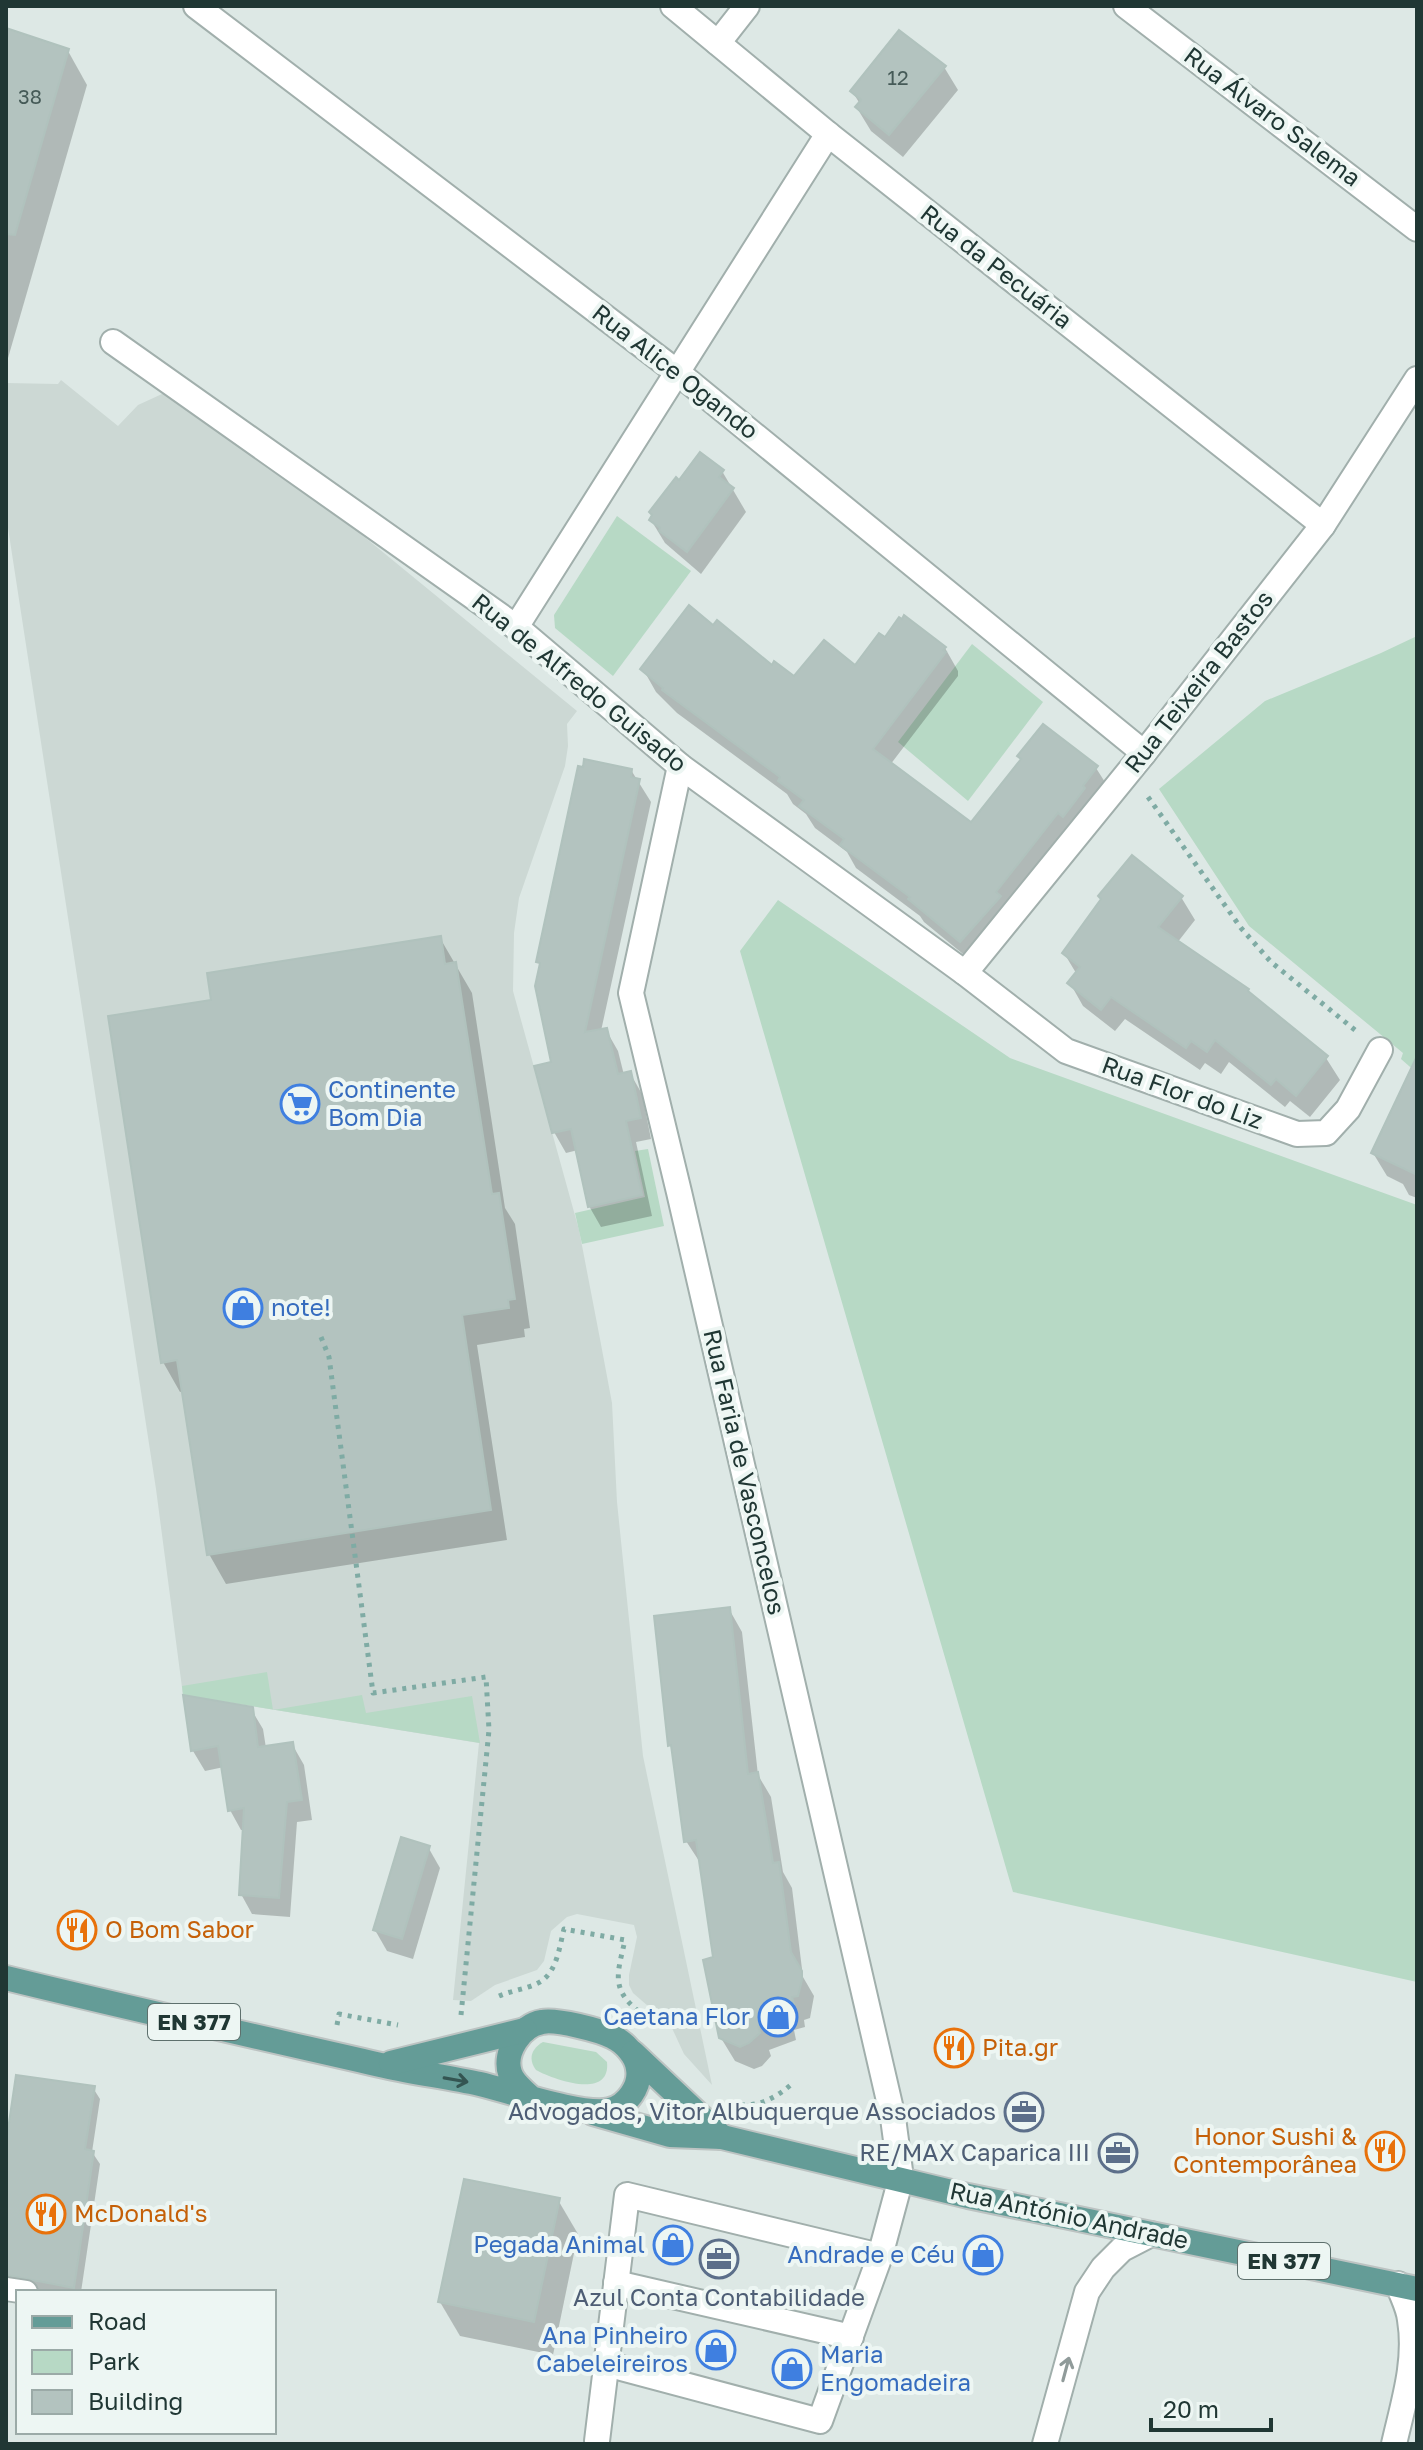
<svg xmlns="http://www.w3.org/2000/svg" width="1423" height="2450" font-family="'Golos Text',sans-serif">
<rect width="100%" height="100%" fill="#dde8e5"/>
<path fill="#ccd8d4" d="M61,380L118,426L138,405L162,394H176L202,404L577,711L567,724L568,746L565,766L519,898L514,933L513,991L579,1230L600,1339L612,1403L617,1502L643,1756L712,2085L684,2054L671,2026L633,1993L629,1985V1975L637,1937L634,1925L577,1914L567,1917L551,1931L544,1961L537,1970L495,1985L471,2001L453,2000L479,1743L183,1695L156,1489L6,515V383L58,384Z"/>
<g fill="#b7d9c5">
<path d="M617,516L691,571L613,676L555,628L554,615Z"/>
<path d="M1417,636V1073L1401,1059L1403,1053L1249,926L1159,789L1265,701L1381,653Z"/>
<path d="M972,644L1043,702L968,801L898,742Z"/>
<path d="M778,900L1010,1058L1417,1205V1982L1013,1892L740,951Z"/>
<path d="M648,1149L664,1226L582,1244L575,1213L645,1197L635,1151Z"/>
<path d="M267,1672L273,1710L362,1695L366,1713L472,1696L480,1743L183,1695L182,1686Z"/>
<path d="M543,2042L596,2052L607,2062C611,2100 554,2080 536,2070C528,2059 531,2049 543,2042Z"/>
</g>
<g fill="#0003">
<path d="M6,30L68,51L87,85L6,365Z"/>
<path d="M944,67L958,90L903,157L871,131L857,108L860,104L852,91Z"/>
<path d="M722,471L746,512L701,574L665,543L651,520L679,483Z"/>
<path d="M885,640L945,648L958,671V676L890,765L972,825L1022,761L1019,757L1096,768L1110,790L974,963L924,922L920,916L856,868L847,852L815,828L806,814L793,804L787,794L677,713L656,692L643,669L773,668L794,679L855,668Z"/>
<path d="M631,770L651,802L601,1031L606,1030L618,1051L624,1075L630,1073L642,1094L651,1139L636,1142L652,1216L601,1227L589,1206L578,1150L566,1153L554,1132L553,1064L541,967L538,962Z"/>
<path d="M1181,897L1195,920L1177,943L1248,990L1251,997L1326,1058L1340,1080L1310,1117L1290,1101L1285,1107L1229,1062L1221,1074L1205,1063L1200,1070L1125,1019L1115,1031L1083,1006L1070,983L1076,973L1064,953Z"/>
<path d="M440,938L472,993L505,1208L515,1224L530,1328L524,1329L525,1337L477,1345L507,1540L226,1584L209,1554L184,1391L180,1392L163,1362L214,1002Z"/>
<path d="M1417,1102V1198L1409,1195L1403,1184L1387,1176L1373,1153Z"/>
<path d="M729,1609L742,1632L758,1775L771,1797L783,1872L792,1888L803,1977L814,1996L810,2018L804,2020L805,2027L794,2030L796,2040L769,2050L771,2056L762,2066L754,2069L735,2061L721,2038L715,1959L701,1864L686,1841L674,1753L670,1745Z"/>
<path d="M186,1698L251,1709L263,1729L266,1748L292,1744L304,1765L312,1820L297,1822L290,1917L252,1914L241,1894L245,1830H241L230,1810L224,1767L205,1771L193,1751Z"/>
<path d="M428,1847L440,1868L413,1959L387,1951L375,1930Z"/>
<path d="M93,2088L100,2099L92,2152L100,2164L81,2292H49L6,2286V2159Z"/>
<path d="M558,2200L578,2234L553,2355L460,2336L440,2302Z"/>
</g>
<g fill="#b3c3bf" stroke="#b0c2bd" stroke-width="2">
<path d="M6,28L69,49L15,235L6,234Z"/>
<path d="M899,30L946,66L889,135L855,107L861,100L850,91Z"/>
<path d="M700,452L724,470L719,477L734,488L687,552L659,531L660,528L649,520L652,515L649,512L676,477L679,480Z"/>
<path d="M689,605L713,625L717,620L772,665L774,661L794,676L824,640L855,665L879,633L885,637L899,617L902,619L904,615L946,647L943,650L946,652L873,749L971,822L1021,759L1017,756L1043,724L1098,766L1083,786L1085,788L1063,817L1058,813L996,892L1001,896L960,942L908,899L910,897L840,845L844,839L799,806L804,800L778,781L780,777L662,690L663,688L640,669Z"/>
<path d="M584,759L632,769L631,777L640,779L585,1032L607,1028L618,1074L631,1071L641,1118L626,1121L642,1195L588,1207L571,1129L552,1133L534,1066L551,1062L535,986L540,963L536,962L578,766L583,767Z"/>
<path d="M1132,855L1183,896L1158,927L1249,989L1248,991L1328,1056L1296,1096L1276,1079L1271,1085L1215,1040L1207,1052L1191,1041L1186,1048L1111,997L1101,1010L1067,983L1080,967L1062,953L1101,899L1098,896Z"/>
<path d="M441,936L445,964L456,962L492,1194L499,1193L515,1299L508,1300L509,1308L462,1315L491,1510L207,1555L177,1360L161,1363L108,1016L211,1000L207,973Z"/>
<path d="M1417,1056V1175L1371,1153Z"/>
<path d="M730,1607L748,1774L758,1772L773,1863L779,1862L791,1952L802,1971V1980L798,1996L792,1997L794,2004L782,2007L784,2017L758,2026L760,2033L749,2043L740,2047L719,2038L703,1960L713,1957L696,1840L684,1842L671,1745L668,1746L654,1616Z"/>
<path d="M183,1695L253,1707L258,1747L293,1742L302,1800L287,1802L279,1898L239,1895L244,1808L228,1811L218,1746L191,1751Z"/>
<path d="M401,1837L430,1846L402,1939L373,1930Z"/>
<path d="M16,2075L95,2086L85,2149L94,2151L74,2288L6,2275V2143Z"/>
<path d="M464,2179L560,2198L534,2322L438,2302Z"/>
</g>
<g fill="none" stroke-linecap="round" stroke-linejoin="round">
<defs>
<path id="lane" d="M6,2289L26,2292"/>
<g id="street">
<path d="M196,6L677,372L1144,753"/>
<path d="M673,6L828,134L1323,525"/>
<path d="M1126,6L1417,229"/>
<path d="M718,43L747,6"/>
<path d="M113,342L516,627L680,766L965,973L1066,1051L1297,1134L1326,1133L1348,1109L1380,1050"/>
<path d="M516,627L828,134"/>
<path d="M965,973L1144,753L1323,525L1417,379"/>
<path d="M616,2283L851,2337"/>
<path d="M606,2364L820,2421L880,2256L901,2178L893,2118L679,1192L631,993L680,766"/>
<path d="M597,2441L627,2195L880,2256"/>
<path d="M1045,2444L1087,2292L1103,2268L1122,2249L1151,2234"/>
<path d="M1394,2444C1403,2404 1417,2362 1410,2320C1409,2308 1402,2296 1398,2284"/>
</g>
<g id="primary">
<path d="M6,1978C132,2009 258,2037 385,2066C416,2073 448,2077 480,2084C509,2091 585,2117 610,2110C627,2106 641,2086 638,2069C637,2056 624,2042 613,2037C600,2030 556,2019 542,2022C521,2025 503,2053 510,2073C513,2083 522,2089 529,2096"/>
<path d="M633,2053L722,2137"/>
<path d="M391,2063L525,2030"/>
<path d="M593,2113L670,2135L722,2137L968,2196L1417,2289"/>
</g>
</defs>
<use href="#lane" stroke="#a1afac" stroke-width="26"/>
<use href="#street" stroke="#a1afac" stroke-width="28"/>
<use href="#primary" stroke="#bcc3c2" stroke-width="28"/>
<g stroke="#7faba4" stroke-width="5" stroke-dasharray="4 6" stroke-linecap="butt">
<path d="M1148,797L1241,928L1271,962L1355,1030"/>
<path d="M321,1337L329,1357L373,1693L486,1677L489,1730L461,2015"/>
<path d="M499,1996C511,1991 525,1989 536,1984C557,1975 559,1948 564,1929L625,1940C618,1972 610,1988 638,2011"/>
<path d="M337,2025L339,2014L398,2025"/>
<path d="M741,2105C762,2106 778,2096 793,2083"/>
</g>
<use href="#lane" stroke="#fff" stroke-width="22"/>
<use href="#street" stroke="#fff" stroke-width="24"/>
<use href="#primary" stroke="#649c97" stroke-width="24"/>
</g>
<defs><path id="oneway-shaft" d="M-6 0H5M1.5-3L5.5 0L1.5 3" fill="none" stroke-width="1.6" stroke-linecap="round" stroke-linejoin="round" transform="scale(2)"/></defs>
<use stroke="#345552" href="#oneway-shaft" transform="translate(456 2080) rotate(10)"/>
<use stroke="#909b9a" href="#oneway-shaft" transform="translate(1066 2369) rotate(-75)"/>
<defs>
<symbol id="supermarket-ring" viewBox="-11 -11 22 22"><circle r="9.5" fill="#edf6f3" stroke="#3f7fe0" stroke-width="1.5"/><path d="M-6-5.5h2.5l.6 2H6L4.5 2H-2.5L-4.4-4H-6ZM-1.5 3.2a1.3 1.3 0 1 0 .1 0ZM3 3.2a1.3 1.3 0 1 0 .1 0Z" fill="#3f7fe0"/></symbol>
<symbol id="shop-ring" viewBox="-11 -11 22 22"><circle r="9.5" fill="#edf6f3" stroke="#3f7fe0" stroke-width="1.5"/><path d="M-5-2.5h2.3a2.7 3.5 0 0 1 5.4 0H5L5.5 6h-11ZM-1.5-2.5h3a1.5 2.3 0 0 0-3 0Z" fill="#3f7fe0"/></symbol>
<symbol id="restaurant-ring" viewBox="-11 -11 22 22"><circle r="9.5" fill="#edf6f3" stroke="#e8710a" stroke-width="1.5"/><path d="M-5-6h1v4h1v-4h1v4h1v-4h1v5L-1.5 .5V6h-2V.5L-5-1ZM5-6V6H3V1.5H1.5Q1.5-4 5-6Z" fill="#e8710a"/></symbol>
<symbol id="office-ring" viewBox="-11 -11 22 22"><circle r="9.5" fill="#edf6f3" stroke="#5c6f8a" stroke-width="1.5"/><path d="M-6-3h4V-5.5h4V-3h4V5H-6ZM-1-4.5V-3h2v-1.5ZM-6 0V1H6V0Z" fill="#5c6f8a"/></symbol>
</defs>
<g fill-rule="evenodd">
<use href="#supermarket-ring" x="278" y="1082" width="44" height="44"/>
<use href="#shop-ring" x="221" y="1286" width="44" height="44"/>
<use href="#restaurant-ring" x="55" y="1908" width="44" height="44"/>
<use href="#shop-ring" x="756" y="1995" width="44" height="44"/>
<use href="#restaurant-ring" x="932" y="2026" width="44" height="44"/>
<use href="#office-ring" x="1002" y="2090" width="44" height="44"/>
<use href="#restaurant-ring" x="1363" y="2129" width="44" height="44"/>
<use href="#office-ring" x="1096" y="2131" width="44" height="44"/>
<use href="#restaurant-ring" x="24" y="2192" width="44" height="44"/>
<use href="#shop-ring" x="651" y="2223" width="44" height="44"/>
<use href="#shop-ring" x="961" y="2233" width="44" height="44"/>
<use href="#office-ring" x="697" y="2237" width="44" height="44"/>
<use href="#shop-ring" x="694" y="2328" width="44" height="44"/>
<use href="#shop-ring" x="770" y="2347" width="44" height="44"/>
</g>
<g text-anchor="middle" stroke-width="8" stroke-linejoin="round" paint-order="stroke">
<g font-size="20" fill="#455a57">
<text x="898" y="85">12</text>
<text x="30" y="104">38</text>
</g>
<g fill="#edf6f3" stroke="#5e706d" stroke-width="2">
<rect x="148" y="2004" width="92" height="36" rx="6"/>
<rect x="1238" y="2243" width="92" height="36" rx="6"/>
</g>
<g font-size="22" font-weight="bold" fill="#203734">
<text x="194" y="2030">EN 377</text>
<text x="1284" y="2269">EN 377</text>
</g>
<g font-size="24" fill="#203734" stroke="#edf6f3">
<text transform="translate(1272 117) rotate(37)" y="8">Rua Álvaro Salema</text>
<text transform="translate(996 267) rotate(38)" y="8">Rua da Pecuária</text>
<text transform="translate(675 372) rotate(38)" y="8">Rua Alice Ogando</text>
<text transform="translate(1199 682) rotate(-52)" y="8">Rua Teixeira Bastos</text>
<text transform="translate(579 683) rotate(39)" y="8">Rua de Alfredo Guisado</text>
<text transform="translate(1182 1093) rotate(20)" y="8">Rua Flor do Liz</text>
<text transform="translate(744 1472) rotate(77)" y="8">Rua Faria de Vasconcelos</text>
<text transform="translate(1069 2216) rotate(12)" y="8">Rua António Andrade</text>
</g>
<g font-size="24" fill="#366cbe" stroke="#edf6f3" text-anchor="end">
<text x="328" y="1098" text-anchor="start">Continente<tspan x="328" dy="28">Bom Dia</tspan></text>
<text x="271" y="1316" text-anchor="start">note!</text>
<text x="750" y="2025">Caetana Flor</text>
<text x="645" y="2253">Pegada Animal</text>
<text x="955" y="2263">Andrade e Céu</text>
<text x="688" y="2344">Ana Pinheiro<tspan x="688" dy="28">Cabeleireiros</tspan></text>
<text x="820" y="2363" text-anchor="start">Maria<tspan x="820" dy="28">Engomadeira</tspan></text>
</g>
<g font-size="24" fill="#c56008" stroke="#edf6f3" text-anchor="start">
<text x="105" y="1938">O Bom Sabor</text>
<text x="982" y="2056">Pita.gr</text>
<text x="1357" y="2145" text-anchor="end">Honor Sushi &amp;<tspan x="1357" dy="28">Contemporânea</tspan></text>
<text x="74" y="2222">McDonald's</text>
</g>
<g font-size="24" fill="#4e5e75" stroke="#edf6f3" text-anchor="end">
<text x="996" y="2120">Advogados, Vitor Albuquerque Associados</text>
<text x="1090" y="2161">RE/MAX Caparica III</text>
<text x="719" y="2306" text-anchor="middle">Azul Conta Contabilidade</text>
</g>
</g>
<rect width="1423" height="2450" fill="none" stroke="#203734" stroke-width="16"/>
<rect x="16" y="2290" width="260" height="144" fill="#edf6f3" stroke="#9baaa7" stroke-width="2"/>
<rect x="32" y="2316" width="40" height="12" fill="#649c97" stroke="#9baaa7" stroke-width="2"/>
<text x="88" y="2330" font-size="24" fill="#203734">Road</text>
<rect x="32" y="2350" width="40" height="24" fill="#b7d9c5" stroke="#9baaa7" stroke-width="2"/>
<text x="88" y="2370" font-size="24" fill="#203734">Park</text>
<rect x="32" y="2390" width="40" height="24" fill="#b3c3bf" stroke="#9baaa7" stroke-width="2"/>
<text x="88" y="2410" font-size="24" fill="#203734">Building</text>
<path d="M1151 2418v12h120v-12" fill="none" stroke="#203734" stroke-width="4"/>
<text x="1163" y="2418" font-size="24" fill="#203734" stroke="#edf6f3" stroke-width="6" paint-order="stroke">20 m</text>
</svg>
